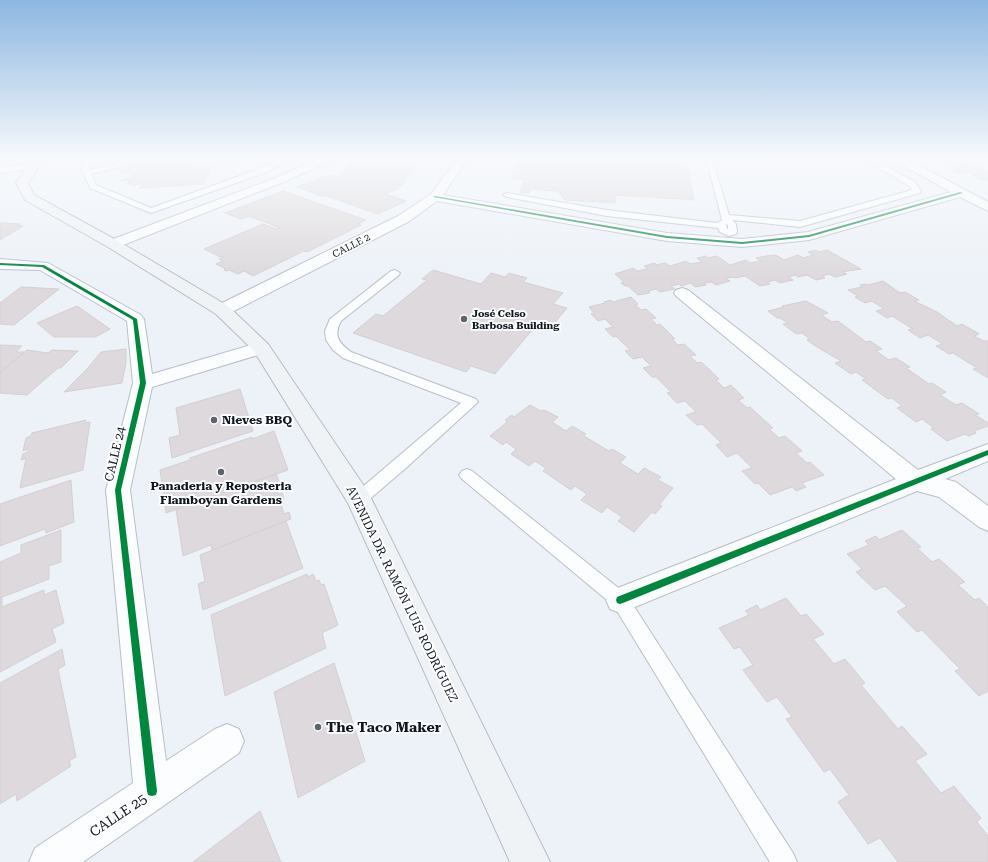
<svg xmlns="http://www.w3.org/2000/svg" width="988" height="862" font-family="'Roboto Serif',serif">
<rect width="100%" height="100%" fill="#edf2f8"/>
<g fill="#ddd9dc" stroke="#d4cfd1">
<path d="M0,158H14L6,166L0,167Z"/>
<path d="M115,158H138L143,160L150,158H189L197,161L193,162L198,164L215,163L203,184L139,188L143,183L133,186L127,183L135,180L120,181L122,179L133,178L131,176L134,175L119,171L121,170L117,167L124,165L119,162Z"/>
<path d="M519,158H694V160L686,159L694,200L615,195V203L565,200L558,191L531,189L529,193H520L524,179H511Z"/>
<path d="M943,158H965L972,161L975,163H972L984,170L988,171V180H980L970,173H956L951,169L961,170Z"/>
<path d="M352,162L416,167L401,186L360,181L399,188L385,194L406,201L378,214L324,195L322,196L297,187L329,175L337,177Z"/>
<path d="M283,191L366,220L358,224L361,225L307,252L304,251L253,276L244,271L238,274L229,270L226,271L224,270L226,269L216,264L223,261L219,259L223,257L218,256L204,249L263,224L277,229L280,228L249,216L241,219L225,213Z"/>
<path d="M0,223L20,224L17,226H23L0,240Z"/>
<path d="M816,250L819,252L827,250L861,269L842,272L847,274L835,277L829,274L822,276L825,278L816,280L807,275L798,277L796,275L788,277L793,280L780,283L775,280L767,282L770,284L760,286L745,276L735,278L734,277L725,278L730,281L716,285L712,282L704,283L706,285L695,287L691,283L681,286L679,284L671,286L675,289L660,292L656,289L648,291L650,293L638,295L628,286H625L621,283L624,282L615,274L633,268L637,271L648,269L644,266L655,263L656,265L665,263L670,266L686,261L690,264L702,262L697,258L706,256L708,258L717,256L730,265L746,260L750,263L761,261L756,258L766,256L776,255L784,260L798,255L803,258L813,255L808,252Z"/>
<path d="M433,270L481,284L491,273L505,277L509,273L527,278L523,282L563,293L553,304L567,308L552,326L539,322L495,374L471,366L466,372L353,333L376,314L383,316L427,280L422,279Z"/>
<path d="M883,281L900,293L905,292L919,300L914,301L937,312L957,326L962,324L979,334L974,336L984,341H988V378L973,369L977,368L953,353L949,354L936,346L943,344L928,335L920,338L908,330L913,329L892,316L887,318L876,311L884,309L872,301L865,303L855,297L858,296L848,290L862,287L860,285L866,284L868,285Z"/>
<path d="M21,287L59,289L14,325L0,324V303Z"/>
<path d="M631,297L638,304L635,305L641,310L646,309L656,318L651,319L657,325L660,324L675,339H672L678,345L684,344L696,355L690,356L697,363L701,362L710,370L719,379L716,380L724,388L731,385L744,398L738,400L747,408L750,407L773,428L769,429L779,438L785,436L802,451L796,453L807,463L810,462L824,475L802,483L806,487L796,491L792,487L770,495L758,483L755,484L742,471L752,468L737,453L727,457L716,445L721,443L702,424L697,425L686,415L696,412L685,401L677,403L667,393L671,392L656,377H652L643,368L651,366L642,357L633,359L625,351L630,350L616,336L613,337L605,329L613,327L605,319L598,321L591,314L594,313L589,307L605,303L604,302L611,300L613,302Z"/>
<path d="M806,301L828,313L821,315L832,322L838,321L866,342L870,341L882,349L876,351L889,360L896,358L910,367L906,368L929,384L932,383L946,392L940,395L956,405L962,403L979,414L975,415L988,423V426L974,431L976,433L969,436L965,434L947,441L931,429L934,428L922,419L916,422L897,408L902,406L892,398L888,399L862,380L866,379L856,372L851,374L835,363L841,361L817,347L807,340L810,339L802,333L796,334L783,324L788,323L780,318H777L768,311L784,307L782,306Z"/>
<path d="M77,306L110,329L95,337H54L37,323Z"/>
<path d="M0,345L22,346L16,352H24L0,373Z"/>
<path d="M126,349V362L122,383L64,392L87,369L101,352Z"/>
<path d="M27,350L48,353L52,350L78,351L61,368H58L27,395L0,393V373Z"/>
<path d="M240,389L253,431L172,458L169,438L180,435L176,408Z"/>
<path d="M530,405L541,411L544,410L558,417L552,422L566,431L572,426L586,434L584,436L609,451L612,449L626,457L620,463L638,474L644,468L661,477L658,480L673,488L659,505L662,506L655,514L652,512L634,532L618,521L622,517L607,507L602,513L581,500L587,494L575,486L571,490L543,471L546,468L535,461L529,466L511,454L516,449L506,442L503,445L490,436L507,422L505,420L512,415L514,417Z"/>
<path d="M86,420L85,423L90,422L83,470L20,488L26,458L21,460L23,454L28,452V449L23,451L26,438L31,436L32,433Z"/>
<path d="M274,431L288,470L166,513L160,470L190,460V458L252,437V439Z"/>
<path d="M276,474L279,481L275,483L278,494L282,493L284,499L280,501L284,514L289,512L291,519L212,550L211,545L183,556L176,509Z"/>
<path d="M71,480L74,522L46,533L45,529L0,546V504Z"/>
<path d="M286,521L303,568L203,610L198,584L205,581L200,555Z"/>
<path d="M61,530V562L49,566V579L0,598V562L21,553V545Z"/>
<path d="M902,530L921,547L917,548L932,562L939,559L965,582L958,585L975,600L979,598L988,607V691L979,696L955,671L960,669L922,630L917,632L897,612L907,606L885,586L875,590L856,572L862,569L847,554L869,545L865,541L876,536L879,540Z"/>
<path d="M307,574L308,577L313,574L316,581L319,580L321,585L324,584L338,625L322,633L326,648L225,696L211,615Z"/>
<path d="M44,590V595L56,590L64,623L52,629L56,642L0,672V598L2,597V607Z"/>
<path d="M786,598L801,616L806,614L824,634L813,639L834,664L845,659L865,683L861,685L898,729L902,726L927,754L915,761L941,793L954,786L981,818L977,822L988,836V862H898L880,838L868,844L838,802L849,795L830,769L824,772L786,719L792,717L777,697L767,702L743,670L753,665L740,647L734,649L719,628L749,615L745,611L757,605L760,610Z"/>
<path d="M62,649L65,665L58,669L76,757L69,761L71,766L17,801L16,794L0,804V683Z"/>
<path d="M334,663L365,761L298,798L274,692Z"/>
<path d="M260,811L281,862H193Z"/>
</g>
<g fill="none" stroke-linecap="round" stroke-linejoin="round">
<defs>
<g id="service">
<path d="M88,158H94L89,168L90,170L124,162V166L91,174L96,185L151,208L256,170L285,158H293L262,174L151,213L90,188L81,168Z"/>
<path d="M137,158H147L138,160Z"/>
<path d="M213,158H240C235,162 217,162 213,158Z"/>
<path d="M706,158H712L729,215L800,221L912,190L909,186L863,158H871L915,182L921,191L920,193L800,227L732,220L736,224L737,232L736,234L729,236L720,232L718,228L607,216L507,197L503,195L507,193L607,210L717,223L722,220ZM726,224L728,225V229H727Z"/>
<path d="M395,270L400,273L399,275L341,321C333,336 339,343 351,352L476,399L478,402L406,468L365,503L359,505L353,503L351,499L353,495L461,403L343,358L333,350L326,340L325,331L330,319L391,271Z"/>
<path d="M467,469L472,471L626,594L793,853L797,862H770L614,606L462,479L459,475L462,471Z"/>
</g>
<g id="minor">
<path d="M319,158H332L331,160L286,181L118,247L113,248L108,247L106,244L108,241L278,177Z"/>
<path d="M458,158H468L443,195L667,233L742,239L808,232L951,192L893,160L892,158H905L988,202V211L960,197L809,240L742,247L667,241L437,201L408,222L228,314L222,315L216,314L213,310L216,306L398,216L431,194Z"/>
<path d="M32,164L36,165L38,167L36,169L0,173V167Z"/>
<path d="M0,259L48,263L141,315L144,319L152,374L261,342L268,344L270,348L268,352L152,387L130,490L166,761L215,729L227,724L239,729L244,741L239,753L83,862H29L35,848L133,783L106,490L133,383L127,321L40,270L0,269Z"/>
<path d="M682,288L688,290L918,470L988,444V461L945,479L956,482L988,506V531L979,527L939,497L917,491L630,609L620,613L610,609L606,600L610,591L896,479L676,296L674,293L676,290Z"/>
</g>
<path id="primary" d="M34,158H44L28,183L34,195L118,241L228,306L268,344L368,492L550,862H510L348,503L254,351L216,314L108,247L25,200L16,183Z"/>
</defs>
<use href="#service" stroke="#b9bfc7" stroke-width="2"/>
<use href="#minor" stroke="#b9bfc7" stroke-width="2"/>
<use href="#primary" stroke="#b5bcc4" stroke-width="2"/>
<use href="#service" fill="#fcfdfe" fill-rule="evenodd"/>
<use href="#minor" fill="#fcfdfe" fill-rule="evenodd"/>
<use href="#primary" fill="#f0f3f6" fill-rule="evenodd"/>
<defs>
<g id="cycleway">
<path d="M960,192L963,193L809,237L742,244L667,238L433,197L435,196L667,236L742,242L809,235Z"/>
<path d="M0,263L44,265L137,319L146,383L121,490L157,791L156,795L152,796L148,795L147,791L115,490L140,383L133,320L42,267L0,265Z"/>
<path d="M988,450V455L623,603L620,604L617,603L616,600L617,597Z"/>
</g>
</defs>
<use href="#cycleway" stroke="#fefefe" stroke-width="2"/>
<use href="#cycleway" fill="#00873e" fill-rule="evenodd"/>
</g>
<linearGradient id="sky" x2="0" y2="1"><stop stop-color="#8db7e1"/><stop offset="0.57" stop-color="#f7f9fc"/><stop offset="1" stop-color="#f7f9fc" stop-opacity="0"/></linearGradient>
<rect width="988" height="278" fill="url(#sky)"/>
<g fill="#5d646d" stroke="#fefefe" stroke-width="1.5">
<circle cx="464" cy="319" r="4"/>
<circle cx="214" cy="420" r="4"/>
<circle cx="221" cy="472" r="4"/>
<circle cx="318" cy="727" r="4"/>
</g>
<g text-anchor="middle" stroke-width="4" stroke-linejoin="round" paint-order="stroke">
<g font-size="10" fill="#0f1822" stroke="#fefefe">
<text transform="translate(351 245) rotate(-27)" y="4">CALLE 2</text>
</g>
<g font-size="10" font-weight="bold" fill="#0f1822" stroke="#fefefe" text-anchor="start">
<text x="472" y="317">José Celso<tspan x="472" dy="12">Barbosa Building</tspan></text>
</g>
<g font-size="12" font-weight="bold" fill="#0f1822" stroke="#fefefe" text-anchor="start">
<text x="222" y="424">Nieves BBQ</text>
<text x="221" y="490" text-anchor="middle">Panaderia y Reposteria<tspan x="221" dy="14">Flamboyan Gardens</tspan></text>
</g>
<g font-size="12" fill="#0f1822" stroke="#fefefe">
<text transform="translate(115 454) rotate(-77)" y="4">CALLE 24</text>
<text transform="translate(402 594) rotate(64)" y="4">AVENIDA DR. RAMÓN LUIS RODRÍGUEZ</text>
</g>
<g font-size="14" font-weight="bold" fill="#0f1822" stroke="#fefefe" text-anchor="start">
<text x="326" y="732">The Taco Maker</text>
</g>
<g font-size="14" fill="#0f1822" stroke="#fefefe">
<text transform="translate(118 815) rotate(-34)" y="5">CALLE 25</text>
</g>
</g>
</svg>
